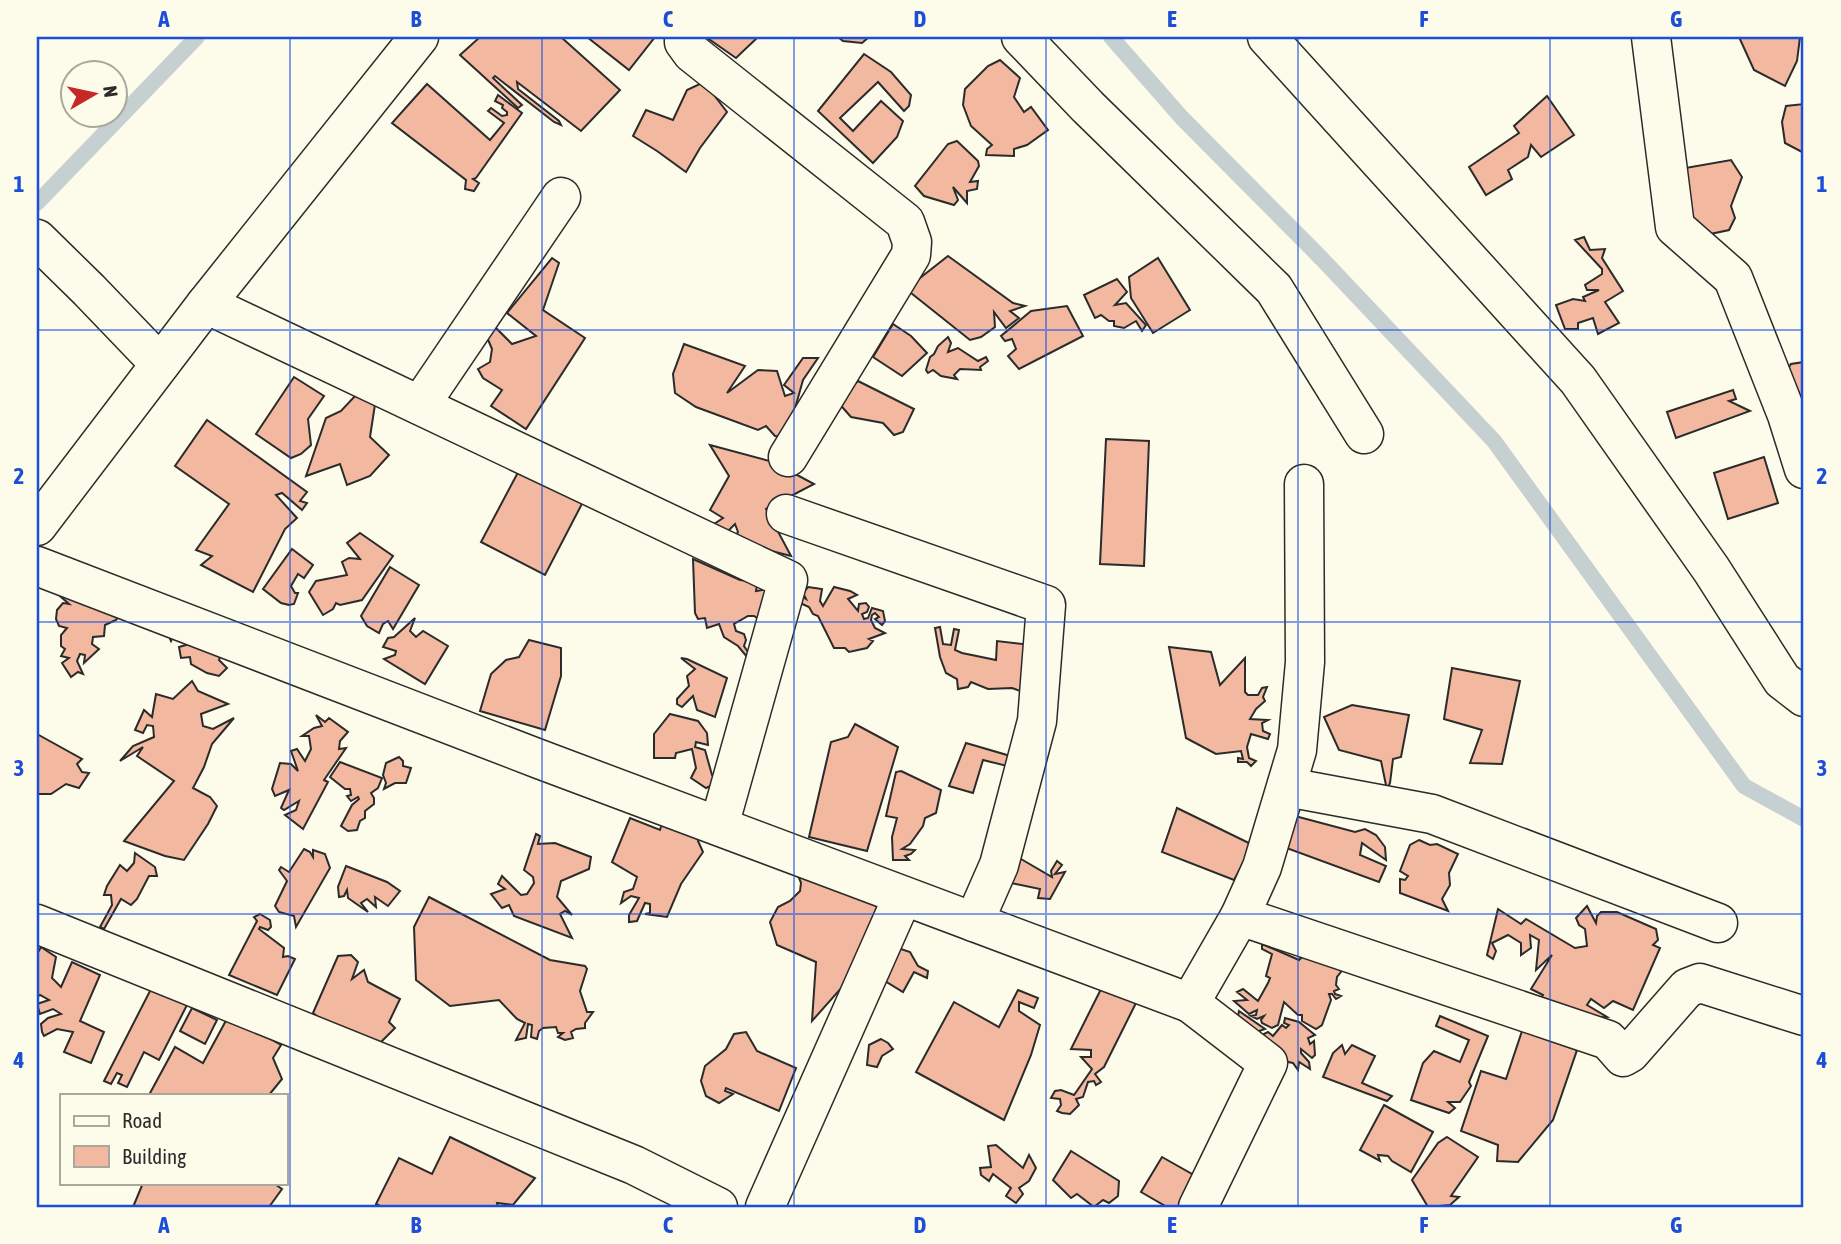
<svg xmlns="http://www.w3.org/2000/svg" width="1841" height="1244" font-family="'Asap Condensed',sans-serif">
<rect width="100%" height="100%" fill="#fdfbea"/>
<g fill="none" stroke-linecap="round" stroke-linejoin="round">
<g stroke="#c7d0d0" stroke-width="16">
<path d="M1111,37L1182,118L1322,259L1494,441L1744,786L1804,819"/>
<path d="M37,203L197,37"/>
</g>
</g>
<g fill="#f2b8a0" stroke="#2b2b2b" stroke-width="2">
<path d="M480,37H561L620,90L581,131L517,82L518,89L559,121L561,125L554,122L495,76L493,78L522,105L518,108L460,55Z"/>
<path d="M587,37H655L629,70Z"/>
<path d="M706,37H758L736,58Z"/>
<path d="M838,37H869L862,43L843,41Z"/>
<path d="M1739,37H1800L1797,61L1785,86L1754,70Z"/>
<path d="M864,54L891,72L911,95L909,106L904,111L878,82L840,118L853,131L881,101L903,121L897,137L873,163L818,111Z"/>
<path d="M1000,60L1020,78L1014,97L1024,112L1031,107L1048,130L1027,145L1014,149V156L986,155L987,149L992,145L971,126L963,105L965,89L988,66Z"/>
<path d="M704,82L727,112L700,148L686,172L657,151L633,136L646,110L673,120L687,90Z"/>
<path d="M427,84L490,140L504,123L488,111L491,108L502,116L507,115V112L502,108L503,105L495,101L498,95L522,113L476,178L473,179L479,183L474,191L465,189L466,180L392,123Z"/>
<path d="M1547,96L1574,135L1541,157L1531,145L1528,157L1508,170L1512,179L1486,195L1469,167L1519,133L1514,126Z"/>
<path d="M1804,104V152H1802L1785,143L1782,122L1786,106Z"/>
<path d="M957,141L978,161L979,166L970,182L978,181L977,189L967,191V203L953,187L958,200L954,205L924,196L915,186L948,144Z"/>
<path d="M1731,160L1742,177L1731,206L1735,218L1729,230L1696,237L1674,170Z"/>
<path d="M1584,237L1590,250L1605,249L1602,258L1623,291L1605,302L1619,323L1598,334L1593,318L1578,323V329H1565L1556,305L1573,299L1585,301L1583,297L1599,290H1587L1585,285L1602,274V269L1575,240Z"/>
<path d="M948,256L1013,303L1025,306L1010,311L1019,318L1006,328L994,312L995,327L981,337L970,340L906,289Z"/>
<path d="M552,258L559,263L543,310L585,338L526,429L491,406L502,390L483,378L478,369L490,362L492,349L483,328L492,324L512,344L536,336L507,313Z"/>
<path d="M1158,258L1190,310L1153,333L1131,298L1129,277Z"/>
<path d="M1117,279L1127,292L1115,305L1126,303L1146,325L1142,331L1136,321L1124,328L1114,326V321H1109L1101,315L1095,318L1084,295Z"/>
<path d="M1067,306L1083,336L1019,369L1008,356L1016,349L1012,339L1005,341L1001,336L1031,311Z"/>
<path d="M893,324L911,336L927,353L902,376L873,357Z"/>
<path d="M948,337L951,343L948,352L958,348L978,361L986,357L988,361L980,367L981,370L960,369L954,375L957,379L941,376L933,370L928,373L926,370L930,357L934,354L938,346Z"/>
<path d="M684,344L745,366L727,393L758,370L777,371L785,396L794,393L784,385L803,358H818L803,380L787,437L775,436L766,426L758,430L696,407L675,393L673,374Z"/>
<path d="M1804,362V407L1781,379L1791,364Z"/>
<path d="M294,377L324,396L308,419L311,445L301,454L291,458L256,434Z"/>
<path d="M858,381L914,409L903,432L894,435L883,423L851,417L836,400Z"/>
<path d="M1733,390L1736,399L1729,401L1750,411L1676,438L1667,412Z"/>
<path d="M355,396L376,398L370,437L389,455L370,476L347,485L340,464L306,476L326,418L341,411Z"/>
<path d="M207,420L307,492L300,501L307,503L302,510L282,493L276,495L297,518L285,529L253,592L201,565L212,556L196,550L229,504L175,466Z"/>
<path d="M1106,439L1149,441L1144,566L1100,564Z"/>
<path d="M710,445L773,462L814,484L766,509L791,556L732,541L738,532L735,524L726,533L711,526L723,518L710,510L729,476Z"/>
<path d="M1764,457L1778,503L1728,519L1714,473Z"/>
<path d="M523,463L586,496L545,575L481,542Z"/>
<path d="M360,533L393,556L362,600L340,605L336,603L333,609L323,615L309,592L316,581L347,575L342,562L349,558L360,559L347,543Z"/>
<path d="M292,549L313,565L304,578L298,574L291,586L295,593H298L294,604L289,605L281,603L263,589Z"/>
<path d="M693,559L740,580L766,583L757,585L756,591L774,588L760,620L754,616H748L734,624L736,631L744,634L746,640L744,646L750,655L747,657L738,646L724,637L719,624L707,628L705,618L698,619L695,613Z"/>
<path d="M390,567L419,585L393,629L388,621L383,624L379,633L367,626L361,616Z"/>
<path d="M54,586L124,611L116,620L105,625L104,636L93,637L92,644L99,649L84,663L85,655L80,654L77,661L83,674L78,672L71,677L62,663L69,658L61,656L65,649L61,646V635L67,628L59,626L56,619L57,610L63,603L69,604L60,596Z"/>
<path d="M808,587L822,589L820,601L823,606L834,587L850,591L857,595L848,599L858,611L859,604L866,603L869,607L867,612L862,614L864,619L868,618L872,608L883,611L885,621L882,625L875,619L879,617L875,613L872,615L871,620L875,628L885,633L869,639L873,641L867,648L849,652L845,648H834L818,616L813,614L809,607L800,603L796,593L806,599L803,593Z"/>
<path d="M415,618L410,631L416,637L423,631L448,646L425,684L384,659L395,655L396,651L383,647L388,638L394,637Z"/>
<path d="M177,623L222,651L219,660L227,668L219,676L207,673L191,664L190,657L181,658L179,647L186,645L184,632L176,629L171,641L170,639Z"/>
<path d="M940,627L943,644L951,645L954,629L959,630L955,650L962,653L996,660L997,641L1031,645L1023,692L1012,688L988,689L971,682L968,687L958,689L957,679L946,673L940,657L935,628Z"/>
<path d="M529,640L561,648V676L545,730L480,711L491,674L506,660L519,657Z"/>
<path d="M1169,647L1211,652L1220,685L1245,658V692L1248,695H1258L1262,688L1267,687L1263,697L1265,701L1256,709L1250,719L1268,720L1262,723L1263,731L1270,734L1268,739L1251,734L1247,747L1249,758L1256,761L1251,766L1247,762H1238V758L1243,759L1241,751L1216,754L1186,738Z"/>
<path d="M681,658L687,659L727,678L715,717L697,710L693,696L682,707L677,704V699L689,686L687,676L695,669Z"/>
<path d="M1452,668L1520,681L1502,764L1470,763L1482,730L1444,719Z"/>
<path d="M192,681L198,691L228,704L201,714L203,726L213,729L234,718L212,744L204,767L193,788L210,797L217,806L208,824L184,860L165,856L124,841L174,781L137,756L143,747L120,761L133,746L154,737L153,726L147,725L143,733L135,730L144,710L152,717L156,694L173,699Z"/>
<path d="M1352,705L1409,715L1401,757L1393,759L1390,783L1387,790L1381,761L1339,750L1324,717Z"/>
<path d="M670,714L698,721L707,733L708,745L696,742L695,747L705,750L712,775L722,778L717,783L706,788L691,778L696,768L692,749L676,753L675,758H654V734Z"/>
<path d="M316,715L325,722L329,718L348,732L340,741L339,749L346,748L324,780L328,782L303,829L285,815L296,810L299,801L284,810L281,808L289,790L275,796L272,789L280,763L291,764L298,771L291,751L297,749L305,761L311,749L309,736H302L314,728L322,726Z"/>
<path d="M855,724L898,747L867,851L809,837L831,742L848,737Z"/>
<path d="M37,734L82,759L77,764L82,772L89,773L79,788L66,784L51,794H37Z"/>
<path d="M966,743L1007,755L1013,760L1007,766L983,760L973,793L949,786Z"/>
<path d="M399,757L403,761V766L411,768L406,783H395L384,789L386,783L383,775L386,763Z"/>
<path d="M340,762L382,778L378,788L371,793L374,798V804L365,811V818L360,821L357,830L348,831L341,826L352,805L359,799L358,797L351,801L347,796L351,795L350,789H345L330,777Z"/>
<path d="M901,771L941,790L936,813L925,818L923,826L910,844L902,849L915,850L911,854L905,856L909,860H893L892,837L897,818L886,816L896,772Z"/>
<path d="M1177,808L1253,845L1234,880L1162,852Z"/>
<path d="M664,816L706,834L698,841L703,852L681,884L667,917L645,914L650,913V904L645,903L637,921L629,922V915L639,898L631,896L621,903L624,892L633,889L637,877L612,862L630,818L660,830Z"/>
<path d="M1295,816L1355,832L1365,829L1376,835L1385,847L1386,860L1362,843L1360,855L1386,866L1379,882L1281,846Z"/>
<path d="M536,834L540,836L538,844L555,843L591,857L589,869L561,881L557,897L572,915L565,911L560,914L572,938L514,916L509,905L502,908L491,894L505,889L498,884L502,876L521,895L527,894L534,883L533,877L524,870Z"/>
<path d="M1419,840L1430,845L1437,844L1458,854L1449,873L1450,885L1442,899L1448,911L1400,893V879L1405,880L1408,876L1400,871L1410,845Z"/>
<path d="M304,849L310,852L313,857V850L325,854L330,868L296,927L294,916L279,912L275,906L287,881L279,870L281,867L289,872Z"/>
<path d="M135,853L155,867L157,876H149L137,899L131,905L121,899L104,929L100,927L112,905L111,895H104L107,886L120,865L127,871L134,863Z"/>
<path d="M1021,859L1052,877L1051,871L1057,861L1062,865L1055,874L1065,872L1050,899L1038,898L1040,889L1011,883L1017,861Z"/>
<path d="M793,863L885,894L860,967L812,1021L816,962L777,945L770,922L778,907L790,901L800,891L801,883Z"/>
<path d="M346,866L387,882L400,891L388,906L375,897L376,907L367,899L361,903L368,912L348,898L347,890L344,896L339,897L338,887Z"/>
<path d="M429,897L550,960L585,966L587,969L580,991L587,1012H593L585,1023V1028L576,1029L571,1032L573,1038L565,1040L558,1037L563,1033H558L556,1027L543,1028L539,1031L537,1039L531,1037L532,1025L528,1024L526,1038L516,1040L525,1023L517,1019L499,1000L450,1006L416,980L414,927Z"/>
<path d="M1587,906L1596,923L1597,916L1601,912H1617L1656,929L1658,940L1653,945L1660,948L1633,1010L1613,1001L1604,1008L1591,999L1587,1005L1607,1017L1582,1018L1537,1004L1543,995L1531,989L1552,955L1536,970L1539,940L1530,935L1531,948L1521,955V943L1508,935L1492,943L1496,951L1493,959L1487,955L1498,909L1521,924L1526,919L1575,948L1587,946L1585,929L1579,925L1576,918Z"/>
<path d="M260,914L270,920L271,927L268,930L260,927L259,929L284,948L283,957L288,956L295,959L277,995L229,975L257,921L254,917Z"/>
<path d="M1262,944L1299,960L1301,958L1298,953L1344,968L1337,977L1336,985L1339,989L1334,991L1335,994L1341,996L1336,999L1332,994H1329L1331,1000L1322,1025L1316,1029L1302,1021V1015H1298L1284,1002L1278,1025L1272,1028L1262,1023L1261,1020L1264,1016L1257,1019L1251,1016L1256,1015L1257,1010L1249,1014L1234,1001L1247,1000L1237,992L1243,989L1258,1001L1268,983L1270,978L1266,976L1272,954L1262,949Z"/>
<path d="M41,947L56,957L52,978L61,987L72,962L100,975L80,1021L104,1032L91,1063L64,1052L73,1032L57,1029L44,1036L42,1032L41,1024L48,1018L61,1014L53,1009L40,1014L37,1004L49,1000L40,995L37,997V954Z"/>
<path d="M895,947L910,952L918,966L928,971L927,978L914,972L903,992L885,981Z"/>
<path d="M351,955L358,962L352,979L364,970L368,982L400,999L389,1022L395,1028L378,1045L333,1029L313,1013L338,956Z"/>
<path d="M1105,981L1139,997L1104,1067L1095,1074L1101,1082L1096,1085L1094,1081L1088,1082L1083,1097L1076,1099L1079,1105L1070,1114L1062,1113L1057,1111L1061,1105L1060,1099L1051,1098L1055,1091L1061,1090L1074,1095L1092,1069L1081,1057H1091V1050L1071,1049Z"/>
<path d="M152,987L187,1005L159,1060L144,1052L127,1087L118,1083L122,1075L117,1073L111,1084L104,1081Z"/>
<path d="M1018,990L1038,998L1034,1008L1019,1002V1011L1040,1025L1031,1055L1004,1120L916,1072L954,1002L999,1027Z"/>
<path d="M192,1008L217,1020L205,1044L180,1031Z"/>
<path d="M1239,1011L1265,1029L1259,1031L1262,1035L1268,1032L1273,1036L1282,1025L1286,1028L1289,1025L1284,1023L1285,1018L1299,1022L1315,1035L1308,1038L1310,1044L1314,1041L1315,1055L1312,1058L1301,1049V1053L1309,1062L1310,1069L1299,1062L1298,1070L1293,1063L1278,1060L1238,1016Z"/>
<path d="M229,1015L281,1045L273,1058L282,1079L269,1095H149L175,1047L203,1063Z"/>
<path d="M1440,1016L1488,1036L1469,1082L1471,1086L1460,1102H1448L1455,1108L1449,1113L1411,1100L1423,1063L1434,1051L1460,1062L1469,1040L1436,1026Z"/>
<path d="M1522,1031L1577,1050L1553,1120L1518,1162L1497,1161L1498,1145L1461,1131L1481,1071L1506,1079Z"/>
<path d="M746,1032L757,1051L796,1068L779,1111L726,1088L725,1091L733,1094L719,1103L706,1096L701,1081L705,1066L726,1049L734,1034Z"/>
<path d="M881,1039L888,1043L893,1049L882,1056L877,1067L867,1065L869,1045Z"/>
<path d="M1342,1045L1345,1054L1352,1045L1375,1056L1362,1083L1392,1096L1387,1101L1323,1077L1333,1053Z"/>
<path d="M1384,1105L1433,1132L1411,1172L1392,1161L1388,1156L1378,1155L1380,1161L1360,1150Z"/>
<path d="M450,1137L535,1178L513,1205L497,1203L498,1207H382L376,1204L399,1158L432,1174Z"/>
<path d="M1447,1137L1478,1157L1451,1196L1459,1197L1450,1205L1428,1207L1412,1180L1438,1143Z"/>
<path d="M996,1145L1023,1168L1029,1155L1036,1168L1029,1181L1019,1188L1023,1194L1016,1203L1006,1196L1011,1188L993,1174L989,1181L981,1175L980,1168L991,1167L988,1146Z"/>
<path d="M1071,1151L1119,1181L1118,1196L1109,1203L1103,1200L1094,1207L1077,1194L1071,1198L1053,1180Z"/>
<path d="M1162,1157L1199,1178L1187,1207H1167L1141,1192Z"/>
<path d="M143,1183H273L282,1189L269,1207H133Z"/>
</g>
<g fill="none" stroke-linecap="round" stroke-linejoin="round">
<defs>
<g id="minor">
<path d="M684,37V42L692,53L905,222L912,242L911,255L788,457"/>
<path d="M1021,37L1088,107L1274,289L1364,434"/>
<path d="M1267,37L1578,380L1711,569L1782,680L1804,697"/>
<path d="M1651,37L1675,227L1733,278L1787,415L1804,469"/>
<path d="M37,239L89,290L160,364"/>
<path d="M206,304L788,580L719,826"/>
<path d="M420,405L561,197"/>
<path d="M786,514L1046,605L1037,721L999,865L974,922"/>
<path d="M37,526L206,304L419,37"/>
<path d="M37,566L539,759L1190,1003L1240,916L1262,867L1297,750L1305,662L1304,484"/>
<path d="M1287,787L1432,814L1718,923"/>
<path d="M1240,916L1608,1040L1623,1057L1630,1053L1687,988L1700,983L1804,1016"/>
<path d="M37,924L634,1165L718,1207"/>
<path d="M1190,1003L1268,1063L1198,1207"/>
<path d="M765,1207L903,896"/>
</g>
</defs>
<use href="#minor" stroke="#2b2b2b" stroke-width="41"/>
<use href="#minor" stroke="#fdfbea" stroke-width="38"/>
</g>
<path fill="none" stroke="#1d4ed8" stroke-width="2" stroke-opacity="0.55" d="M290,37V1207M542,37V1207M794,37V1207M1046,37V1207M1298,37V1207M1550,37V1207M37,330H1804M37,622H1804M37,914H1804"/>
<rect width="1841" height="1244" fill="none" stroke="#fdfbea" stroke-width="77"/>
<rect x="60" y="1094" width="228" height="91" fill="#fdfbea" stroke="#a9a89e" stroke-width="2"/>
<rect x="74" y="1116" width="35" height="10" fill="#fdfbea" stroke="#a9a89e" stroke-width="2"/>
<text x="122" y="1128" font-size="21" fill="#2b2b2b">Road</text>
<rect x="74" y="1146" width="35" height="21" fill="#f2b8a0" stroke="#a9a89e" stroke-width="2"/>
<text x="122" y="1164" font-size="21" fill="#2b2b2b">Building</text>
<g transform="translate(94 94) rotate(81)"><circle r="33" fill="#fdfbea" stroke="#a9a89e" stroke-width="2"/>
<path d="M0-5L12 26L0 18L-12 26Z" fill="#c62828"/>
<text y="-10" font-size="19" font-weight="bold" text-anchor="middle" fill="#2b2b2b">N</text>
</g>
<rect x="38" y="38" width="1764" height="1168" fill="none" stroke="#1d4ed8" stroke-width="2.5"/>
<g font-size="23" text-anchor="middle" font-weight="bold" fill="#1d4ed8">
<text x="164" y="27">A</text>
<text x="416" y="27">B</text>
<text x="668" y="27">C</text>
<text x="920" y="27">D</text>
<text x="1172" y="27">E</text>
<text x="1424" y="27">F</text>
<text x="1676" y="27">G</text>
<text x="19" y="192">1</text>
<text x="1822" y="192">1</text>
<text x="19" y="484">2</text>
<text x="1822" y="484">2</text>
<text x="19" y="776">3</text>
<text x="1822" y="776">3</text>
<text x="19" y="1068">4</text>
<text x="1822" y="1068">4</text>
<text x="164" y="1233">A</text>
<text x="416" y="1233">B</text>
<text x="668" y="1233">C</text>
<text x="920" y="1233">D</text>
<text x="1172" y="1233">E</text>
<text x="1424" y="1233">F</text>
<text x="1676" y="1233">G</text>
</g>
</svg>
